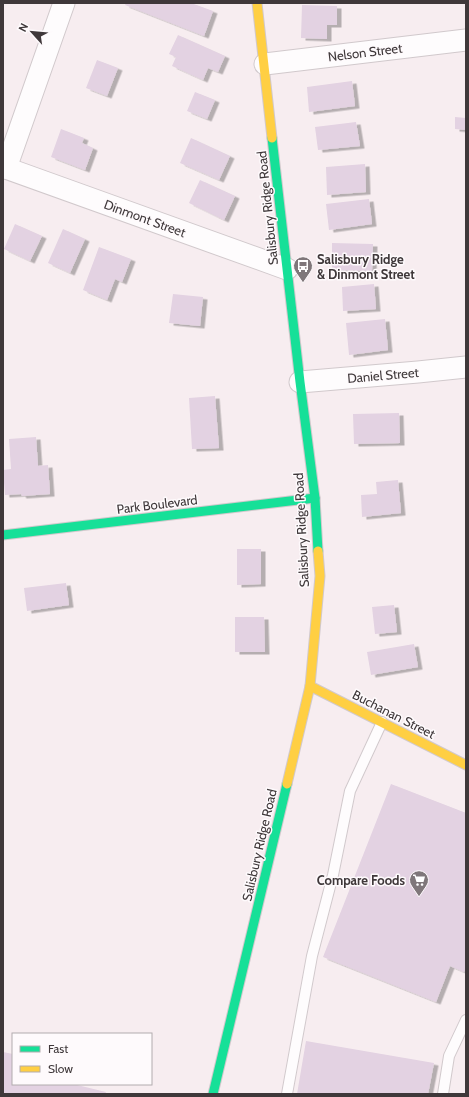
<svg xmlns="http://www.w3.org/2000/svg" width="469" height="1097" font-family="Cabin,sans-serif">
<defs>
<filter id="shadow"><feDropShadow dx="4.5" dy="2.5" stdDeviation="0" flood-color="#0004"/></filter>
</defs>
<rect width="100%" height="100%" fill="#f7edf0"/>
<g fill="#e3d2e2" filter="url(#shadow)">
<path d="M126,3H191L213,11L204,36L125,5Z"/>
<path d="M302,5L337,6V25H327V39L301,38Z"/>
<path d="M178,35L225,56L218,72L208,68L203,80L172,66L176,57L169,54Z"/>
<path d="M97,60L118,68L107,96L86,88Z"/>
<path d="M352,81L355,106L309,112L307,87Z"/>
<path d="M195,92L215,100L207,119L187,111Z"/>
<path d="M455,117L466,118V130L455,129Z"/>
<path d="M356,122L360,146L318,150L315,127Z"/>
<path d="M61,129L84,138L82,143L93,148L85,170L51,157Z"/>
<path d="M191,138L230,156L219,180L180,163Z"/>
<path d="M365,164L366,192L327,195L326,167Z"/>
<path d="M200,180L235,196L224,220L189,203Z"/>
<path d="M369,199L372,224L329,230L326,204Z"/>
<path d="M15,224L42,236L30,261L4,249Z"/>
<path d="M63,229L85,239L70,273L48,263Z"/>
<path d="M332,243L373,244L372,271L332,270Z"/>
<path d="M99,247L131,259L122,282L115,279L107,300L83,290Z"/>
<path d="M374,284L376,309L343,311L342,287Z"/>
<path d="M173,294L203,297L200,326L169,323Z"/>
<path d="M385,319L388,350L349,355L346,323Z"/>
<path d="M215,396L219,448L192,449L189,398Z"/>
<path d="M399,413L400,443L354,444L353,414Z"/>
<path d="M36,437L38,466L48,465L50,494L22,496L21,494L5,495L3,470L11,469L9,439Z"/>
<path d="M398,480L401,513L362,517L361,495L377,494L376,482Z"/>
<path d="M237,549H261V584L237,585Z"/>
<path d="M66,583L69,605L27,611L24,588Z"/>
<path d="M394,605L397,632L375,634L372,607Z"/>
<path d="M235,617H264L265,652H235Z"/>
<path d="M414,644L418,667L371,675L367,652Z"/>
<path d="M391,784L466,813V968L464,972L450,966L436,1002L323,957Z"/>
<path d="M306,1041L434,1063L428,1094H297Z"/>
<path d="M3,1052L13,1054V1084H73L106,1092L105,1094H3Z"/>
</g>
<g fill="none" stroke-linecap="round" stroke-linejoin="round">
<defs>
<g id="lane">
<path d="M287,1094L312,956L333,875L350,791L382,722"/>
<path d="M443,1094L449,1056L466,1020"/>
</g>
<g id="street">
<path d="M265,64L466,40"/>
<path d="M3,167L287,269"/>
<path d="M6,168L64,3"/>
<path d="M300,382L418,372L466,367"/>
</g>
<g id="fast">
<path d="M272,138L300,382L315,498L318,551"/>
<path d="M3,535L315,498"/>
<path d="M213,1094L287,784"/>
</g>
<g id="slow">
<path d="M257,3L272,138"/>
<path d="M310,686L466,765"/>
<path d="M287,784L310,686L320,576L318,551"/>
</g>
</defs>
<use href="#lane" stroke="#d1c9cc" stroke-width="12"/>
<use href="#street" stroke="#d1c9cc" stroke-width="23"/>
<use href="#fast" stroke="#d1c9cc" stroke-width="11"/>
<use href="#slow" stroke="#d1c9cc" stroke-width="11"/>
<use href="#lane" stroke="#fefcfd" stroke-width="10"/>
<use href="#street" stroke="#fefcfd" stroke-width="21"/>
<use href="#fast" stroke="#16e098" stroke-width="9"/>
<use href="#slow" stroke="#ffcf43" stroke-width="9"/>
</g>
<defs>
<symbol id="bus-pin" viewBox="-11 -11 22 30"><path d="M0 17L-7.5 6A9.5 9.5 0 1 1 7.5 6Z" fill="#7f777a" stroke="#fefafc"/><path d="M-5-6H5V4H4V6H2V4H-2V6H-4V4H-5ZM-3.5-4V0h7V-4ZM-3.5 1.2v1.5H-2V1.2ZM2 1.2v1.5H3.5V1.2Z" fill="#fff"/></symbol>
<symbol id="supermarket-pin" viewBox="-11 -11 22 30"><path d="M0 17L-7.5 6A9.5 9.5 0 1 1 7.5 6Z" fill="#7f777a" stroke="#fefafc"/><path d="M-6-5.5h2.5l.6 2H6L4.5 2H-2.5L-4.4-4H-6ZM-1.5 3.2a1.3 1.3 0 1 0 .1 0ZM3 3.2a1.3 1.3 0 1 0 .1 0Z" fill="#fff"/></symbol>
</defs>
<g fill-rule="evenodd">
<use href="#bus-pin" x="292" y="255" width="22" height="30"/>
<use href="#supermarket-pin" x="408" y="869" width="22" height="30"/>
</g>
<g text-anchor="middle" stroke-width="3" stroke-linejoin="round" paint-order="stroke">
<g font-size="13" fill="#3f383a" stroke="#fefafc">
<text transform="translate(365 52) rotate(-7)" y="5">Nelson Street</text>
<text transform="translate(267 208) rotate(-96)" y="5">Salisbury Ridge Road</text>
<text transform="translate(145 218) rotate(20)" y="5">Dinmont Street</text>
<text transform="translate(383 375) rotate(-5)" y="5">Daniel Street</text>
<text transform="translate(157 504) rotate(-7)" y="5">Park Boulevard</text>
<text transform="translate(301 530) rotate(-93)" y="5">Salisbury Ridge Road</text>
<text transform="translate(394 714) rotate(27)" y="5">Buchanan Street</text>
<text transform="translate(259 845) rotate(-77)" y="5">Salisbury Ridge Road</text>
</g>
<g font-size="13" font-weight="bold" fill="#3f383a" stroke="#fefafc" text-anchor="start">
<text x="317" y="264">Salisbury Ridge<tspan x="317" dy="15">&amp; Dinmont Street</tspan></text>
<text x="405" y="885" text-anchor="end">Compare Foods</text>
</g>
</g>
<rect width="469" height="1097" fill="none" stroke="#3f383a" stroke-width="8"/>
<rect x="12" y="1033" width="140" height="52" fill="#fefafc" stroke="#b2acae"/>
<rect x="20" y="1046" width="20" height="6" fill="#16e098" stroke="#b2acae"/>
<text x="48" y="1053" font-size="12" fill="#3f383a">Fast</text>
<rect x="20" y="1066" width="20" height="6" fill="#ffcf43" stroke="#b2acae"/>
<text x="48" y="1073" font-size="12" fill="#3f383a">Slow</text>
<g transform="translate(32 32) rotate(297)" stroke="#fefafc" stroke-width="3" paint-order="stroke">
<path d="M0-3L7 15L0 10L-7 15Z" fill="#3f383a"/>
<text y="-6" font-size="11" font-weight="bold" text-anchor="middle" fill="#3f383a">N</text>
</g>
</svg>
